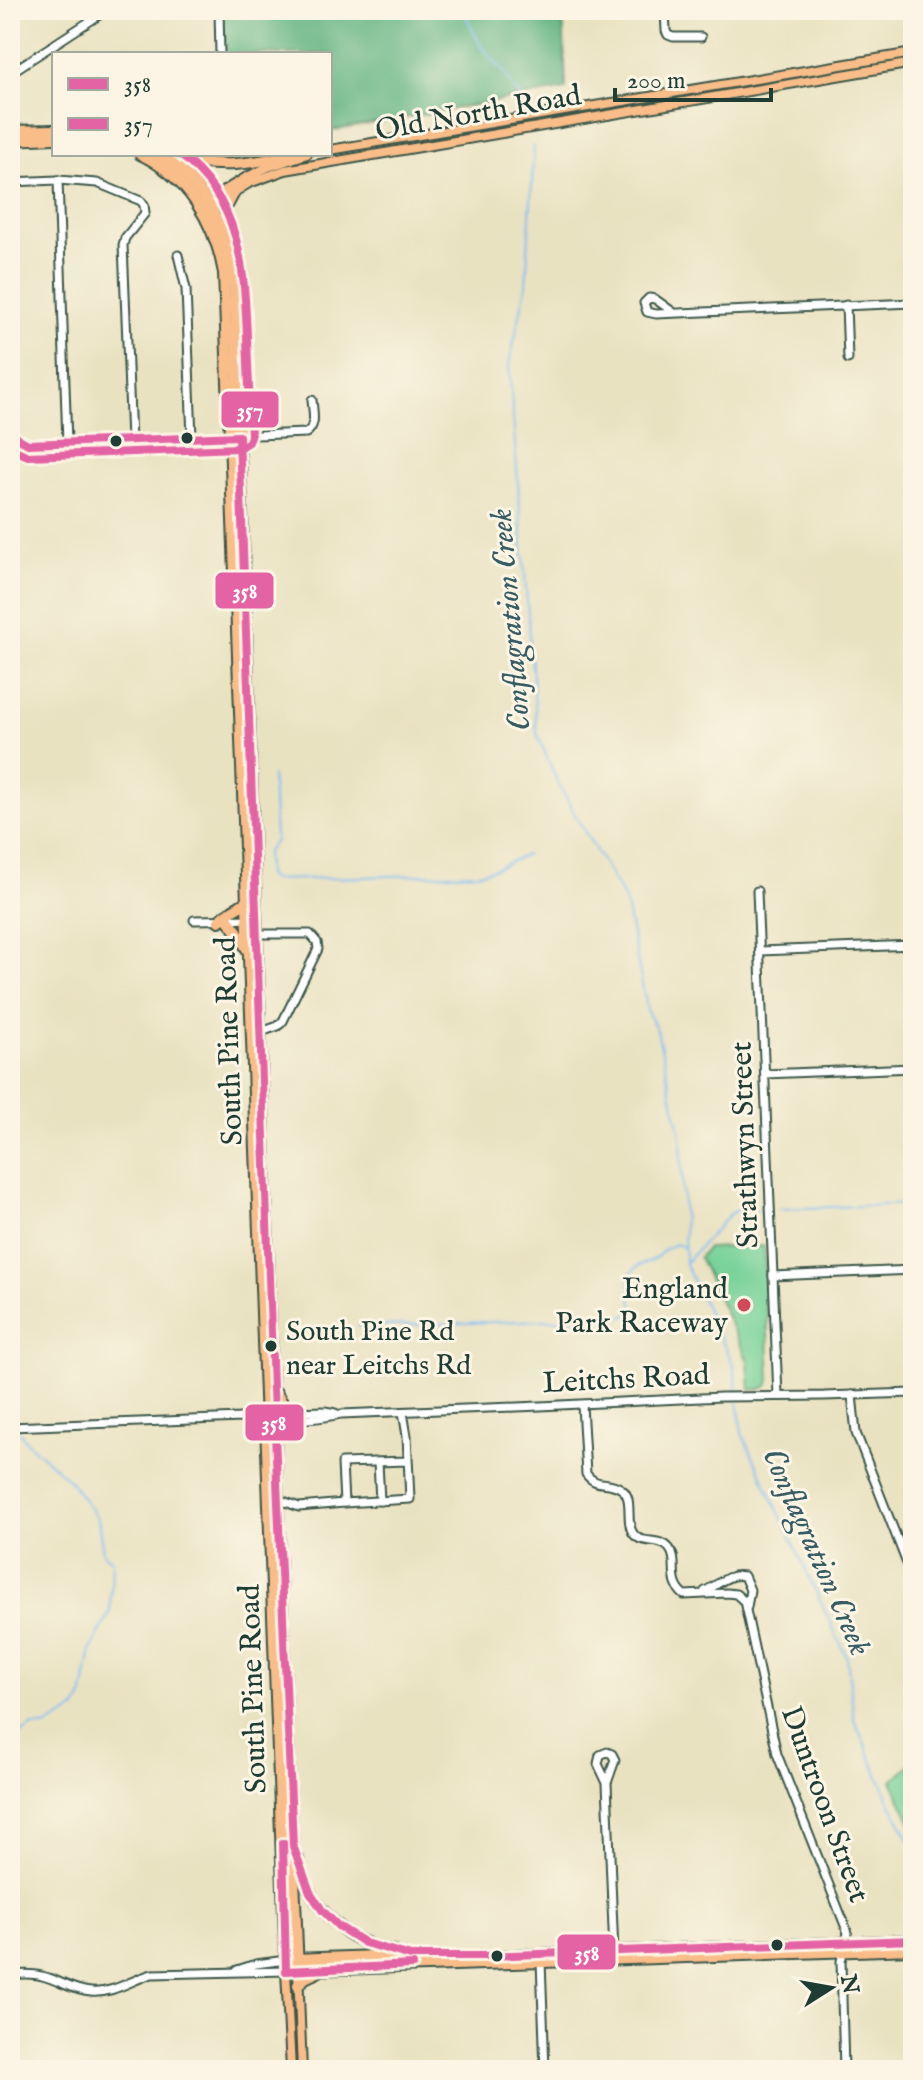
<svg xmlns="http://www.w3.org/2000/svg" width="923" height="2080" font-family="'IM FELL English',serif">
<rect width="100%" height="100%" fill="#fcf5e5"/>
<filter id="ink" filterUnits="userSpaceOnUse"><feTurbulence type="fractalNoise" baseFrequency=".0125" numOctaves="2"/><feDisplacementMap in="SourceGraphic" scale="16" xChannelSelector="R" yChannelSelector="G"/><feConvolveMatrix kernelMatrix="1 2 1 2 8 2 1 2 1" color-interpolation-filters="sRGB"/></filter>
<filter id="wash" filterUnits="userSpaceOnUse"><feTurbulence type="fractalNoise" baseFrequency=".006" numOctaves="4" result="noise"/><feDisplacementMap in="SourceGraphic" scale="32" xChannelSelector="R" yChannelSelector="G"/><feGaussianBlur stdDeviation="1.8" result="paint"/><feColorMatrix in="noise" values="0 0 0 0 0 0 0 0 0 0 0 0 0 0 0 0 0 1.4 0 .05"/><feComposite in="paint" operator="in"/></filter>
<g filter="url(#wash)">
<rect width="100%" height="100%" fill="#e9e2c1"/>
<g fill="#78d299" stroke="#4c8866" stroke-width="2">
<path d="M764,1246L770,1380C768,1390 759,1389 750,1390L748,1361L699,1257L708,1248Z"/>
<path d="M913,1763V1827L892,1781Z"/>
</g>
<path fill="#62b481" stroke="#40785a" stroke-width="2" d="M221,10H563L566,89L330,131V54H222Z"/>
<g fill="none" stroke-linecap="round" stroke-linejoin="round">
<g stroke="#7ebbf1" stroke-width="2">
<path d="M463,10L481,46L503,71L525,105"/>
<path d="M534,146L526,287L509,365L537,733L556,779L578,820L625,900L648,1013L657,1030L681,1136L685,1264L734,1366L737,1389"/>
<path d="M272,776L275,841L266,853L267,876L273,880L478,873L494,869L526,855"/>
<path d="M778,1209L913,1204"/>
<path d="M685,1263L730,1214L735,1211L762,1210"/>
<path d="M584,1319L626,1316L632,1310C633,1299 627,1280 633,1271C638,1263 649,1263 655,1258C661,1254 664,1249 671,1246C677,1243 677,1244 683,1247"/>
<path d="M358,1327L575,1319"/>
<path d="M738,1401L742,1433L847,1658L854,1719L890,1802L912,1845L913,1852"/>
<path d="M10,1415L15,1422"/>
<path d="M10,1726L13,1732L21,1734L33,1726L45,1727L75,1710L82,1699L91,1649L110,1612L112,1561L103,1553L98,1519L69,1480L26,1441L20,1432"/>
<path d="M913,1854V1868"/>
</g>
</g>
</g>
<g filter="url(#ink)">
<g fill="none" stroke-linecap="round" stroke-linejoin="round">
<defs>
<g id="minor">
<path d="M219,10L220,54"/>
<path d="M665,10L666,31L668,35L673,37H701"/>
<path d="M10,73L107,10"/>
<path d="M58,180L67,443"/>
<path d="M10,182L58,180L97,183L141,201L144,205L145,213L125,238L123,245L131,440"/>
<path d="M178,255L186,289L192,438"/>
<path d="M846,305L848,359"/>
<path d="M673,312L655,299L649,298L644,303L647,312L656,314L913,303"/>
<path d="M10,434L28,444L306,433C317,426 313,412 312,400"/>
<path d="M757,891L778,1396"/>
<path d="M194,920L252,919"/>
<path d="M258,934H310L317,942L318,949L283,1021L278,1026L261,1032"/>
<path d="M760,951L913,945"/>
<path d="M765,1074L913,1068"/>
<path d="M773,1276L913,1270"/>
<path d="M852,1395L856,1433L913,1579"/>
<path d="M582,1405L586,1474C597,1488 607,1480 620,1488C634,1496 626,1516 631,1529C637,1547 659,1536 669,1548C680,1561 667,1581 684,1595L727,1593L736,1594L744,1601L777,1754L848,1933L841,1961L844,2070"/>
<path d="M403,1412L407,1436L410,1499L344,1503L342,1463L408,1461"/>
<path d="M244,1417L261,1413L325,1411L335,1413"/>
<path d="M10,1427L242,1418C267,1423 315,1420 341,1414L540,1406L721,1397L824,1396L913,1393"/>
<path d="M378,1462L380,1501"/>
<path d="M278,1499L299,1507L344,1503"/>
<path d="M705,1591C719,1585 727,1573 744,1576L750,1590L747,1607"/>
<path d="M607,1783L615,1760L612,1754L607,1752L600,1755L598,1764L607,1783L614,1953"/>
<path d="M541,1961L545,2070"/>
<path d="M237,1970L256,1964L286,1960"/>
<path d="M10,1975C20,1974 32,1973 42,1976C59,1980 73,1991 91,1992C113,1994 131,1980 152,1974L286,1971"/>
</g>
<g id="major">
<path d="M330,150L913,53"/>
<path d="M204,203L247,177L268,167L307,154"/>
<path d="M205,210L249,183L285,170L913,63"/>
<path d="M221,227L224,213L235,193"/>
<path d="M298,1970L302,2070"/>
<path d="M286,1971L291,2070"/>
</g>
<g id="highway">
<path d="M10,131L54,130"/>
<path d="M10,140L54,138"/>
<path d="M140,154C188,177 215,222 224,273L286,1971L913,1949"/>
<path d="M159,154C208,185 226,229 234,284L273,1389L298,1970"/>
<path d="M168,154C218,171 248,164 297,154"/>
<path d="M228,920L237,931L247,949"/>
<path d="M219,921C227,912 237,909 247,901"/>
<path d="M275,1391L288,1412"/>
<path d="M298,1858C307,1906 347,1944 395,1951"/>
<path d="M291,1959L378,1956H488L913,1940"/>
<path d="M298,1985L305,1978L318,1972"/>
</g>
</defs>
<use href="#minor" stroke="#3d5649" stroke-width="11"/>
<use href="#major" stroke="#3d5649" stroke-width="12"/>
<use href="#highway" stroke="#3d5649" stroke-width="14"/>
<use href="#minor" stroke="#fff" stroke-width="7"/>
<use href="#major" stroke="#f8bd89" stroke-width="8"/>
<use href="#highway" stroke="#f8bd89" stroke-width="10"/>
<defs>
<g id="bus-1">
<path d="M10,434L28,444L239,436L273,1389L293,1846L310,1892L322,1910L338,1926L365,1943L411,1956H488L913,1940"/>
<path d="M283,1843L286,1971L413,1965"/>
</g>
<path id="bus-2" d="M10,448L28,456L239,448L249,442L251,436C250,403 248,370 247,337C244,266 241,200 179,154"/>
</defs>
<use href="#bus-1" stroke="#fcf5e5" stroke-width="14"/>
<use href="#bus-2" stroke="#fcf5e5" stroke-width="14"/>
<use href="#bus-1" stroke="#e463a4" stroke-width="8"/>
<use href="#bus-2" stroke="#e463a4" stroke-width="8"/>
</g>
</g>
<g fill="#1f3d34" stroke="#fcf5e5" stroke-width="3">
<circle cx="187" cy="438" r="7"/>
<circle cx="116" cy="441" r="7"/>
<circle cx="271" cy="1346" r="7"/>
<circle cx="777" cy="1945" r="7"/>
<circle cx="497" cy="1956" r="7"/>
</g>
<circle fill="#d1495b" stroke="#fcf5e5" stroke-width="3" cx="744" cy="1305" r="8"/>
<g text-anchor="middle" stroke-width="6" stroke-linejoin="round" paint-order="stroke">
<g font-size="28" fill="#1f3d34" stroke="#fcf5e5" text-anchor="start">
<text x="286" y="1340">South Pine Rd<tspan x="286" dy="34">near Leitchs Rd</tspan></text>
</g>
<g font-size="30" fill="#1f3d34" stroke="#fcf5e5">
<text transform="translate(478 112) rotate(-10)" y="10">Old North Road</text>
<text transform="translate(228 1041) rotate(-92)" y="10">South Pine Road</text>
<text transform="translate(744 1145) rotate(-92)" y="10">Strathwyn Street</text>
<text transform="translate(626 1378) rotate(-3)" y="10">Leitchs Road</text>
<text transform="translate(252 1689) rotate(-92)" y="10">South Pine Road</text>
<text transform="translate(826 1804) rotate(70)" y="10">Duntroon Street</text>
</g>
<g font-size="30" fill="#1f3d34" stroke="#fcf5e5" text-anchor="end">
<text x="728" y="1298">England<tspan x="728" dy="34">Park Raceway</tspan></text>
</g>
<g font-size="32" font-style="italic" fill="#375c63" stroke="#fcf5e5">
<text transform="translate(509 620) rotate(-95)" y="11">Conflagration Creek</text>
<text transform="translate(818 1551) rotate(66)" y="11">Conflagration Creek</text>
</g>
</g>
<g stroke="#fcf5e5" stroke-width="3">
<rect x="220" y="390" width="60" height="39" rx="8" fill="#e463a4"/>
<rect x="214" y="571" width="61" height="39" rx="8" fill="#e463a4"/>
<rect x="244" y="1403" width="61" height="39" rx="8" fill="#e463a4"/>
<rect x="556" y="1933" width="61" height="38" rx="8" fill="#e463a4"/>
</g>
<g font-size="22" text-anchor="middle" font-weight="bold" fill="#fff">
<text x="250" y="417">357</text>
<text x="245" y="598">358</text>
<text x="274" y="1430">358</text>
<text x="587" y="1960">358</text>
</g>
<rect width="923" height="2080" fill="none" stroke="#fcf5e5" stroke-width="40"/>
<rect x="52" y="52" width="280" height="104" fill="#fcf5e5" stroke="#a4ab9e" stroke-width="2"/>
<rect x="68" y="78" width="40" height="12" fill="#e463a4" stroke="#a4ab9e" stroke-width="2"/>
<text x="124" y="92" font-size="24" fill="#1f3d34">358</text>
<rect x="68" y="118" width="40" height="12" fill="#e463a4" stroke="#a4ab9e" stroke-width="2"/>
<text x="124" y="132" font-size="24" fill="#1f3d34">357</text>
<g transform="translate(831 1988) rotate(79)" stroke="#fcf5e5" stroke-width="6" paint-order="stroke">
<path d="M0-6L14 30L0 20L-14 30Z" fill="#1f3d34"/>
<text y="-12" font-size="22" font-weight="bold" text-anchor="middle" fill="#1f3d34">N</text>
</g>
<path d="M615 88v12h156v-12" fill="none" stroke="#1f3d34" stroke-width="4"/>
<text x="627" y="88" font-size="24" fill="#1f3d34" stroke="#fcf5e5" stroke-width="6" paint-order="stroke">200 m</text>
</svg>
